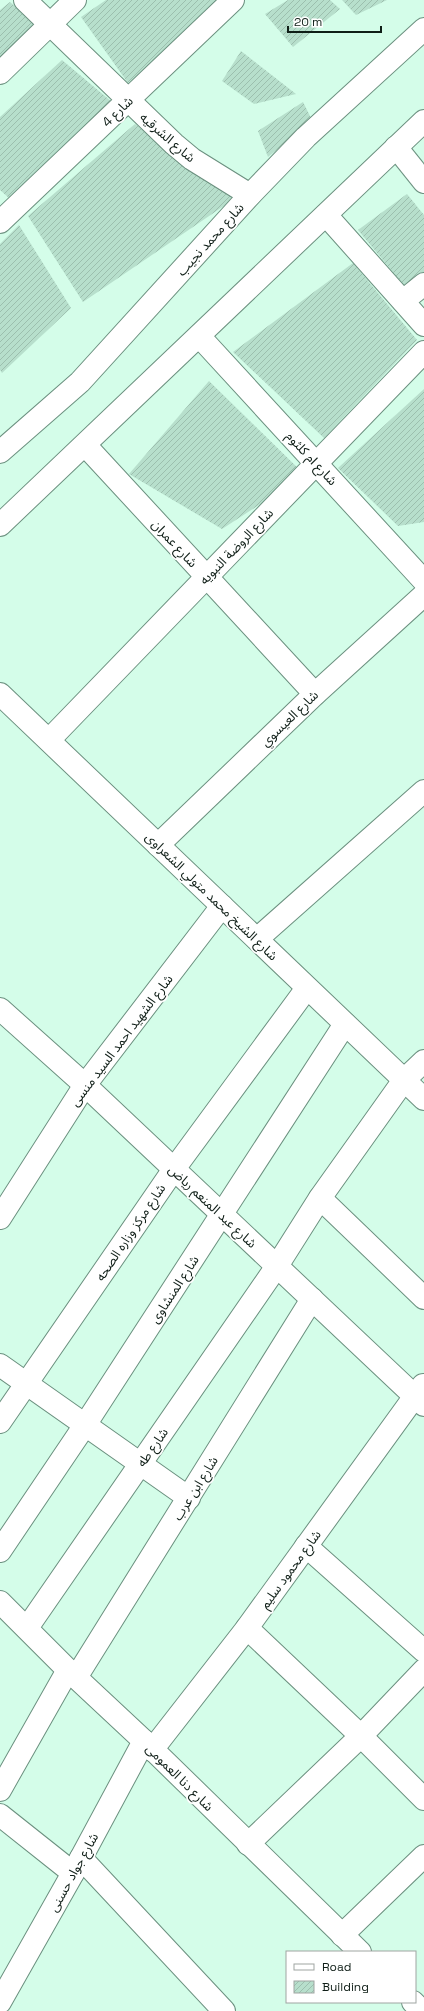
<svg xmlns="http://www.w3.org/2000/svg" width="424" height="2011" font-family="'Space Grotesk','Noto Sans Arabic',sans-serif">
<defs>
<pattern id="building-hatch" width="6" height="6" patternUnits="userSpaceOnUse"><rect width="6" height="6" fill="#b7dfcc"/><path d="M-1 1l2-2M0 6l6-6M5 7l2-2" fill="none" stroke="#9cbfae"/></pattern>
</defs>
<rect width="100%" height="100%" fill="#d4fde9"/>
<g fill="url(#building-hatch)">
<path d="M106,0H227L128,83L81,17Z"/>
<path d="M288,0H330L340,9L293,47L265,14Z"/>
<path d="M342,0H387L356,15Z"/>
<path d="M10,2L44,30L0,65V10Z"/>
<path d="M241,51L296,94L254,104L222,81Z"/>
<path d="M62,60L112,102L10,199L0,190V117Z"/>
<path d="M303,102L312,120L268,157L258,131Z"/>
<path d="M135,124L234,199L83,302L28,216Z"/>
<path d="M407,194L424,215V278L407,289L358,230Z"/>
<path d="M19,225L71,308L2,373L0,370V244Z"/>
<path d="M353,263L417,340L324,438L233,352Z"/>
<path d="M209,381L305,475L222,529L129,474Z"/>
<path d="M424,389V522L398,526L338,468Z"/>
</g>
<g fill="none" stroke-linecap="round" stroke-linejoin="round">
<defs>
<g id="minor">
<path d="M25,0L174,144L192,159L250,195"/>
<path d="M0,73L75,0"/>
<path d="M396,147L424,182"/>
<path d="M326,215L424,325"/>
<path d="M0,222L233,0"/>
<path d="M403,301L424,284"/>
<path d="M199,336L424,581"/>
<path d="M85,445L315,694"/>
<path d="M0,694L424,1099"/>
<path d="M49,740L424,352"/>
<path d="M158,845L315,694L424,595"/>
<path d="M257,939L424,791"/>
<path d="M0,1009L85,1085L424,1405"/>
<path d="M320,1198L424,1298"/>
<path d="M0,1218L85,1085L222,906"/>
<path d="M0,1365L189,1498"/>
<path d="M0,1422L174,1169L307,988"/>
<path d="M306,1546L424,1651"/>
<path d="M0,1551L85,1425L345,1024"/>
<path d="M0,1602L68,1670L144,1741L360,1952"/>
<path d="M27,1628L277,1266L320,1198L404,1080L424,1061"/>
<path d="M247,1628L361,1736L424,1799"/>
<path d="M77,1676L312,1299"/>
<path d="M152,1750L247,1628L423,1385"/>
<path d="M0,1790L68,1670"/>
<path d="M0,1815L73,1873"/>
<path d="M248,1844L361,1736L424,1670"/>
<path d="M81,1858L224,2011"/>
<path d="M342,1935L424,1856"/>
<path d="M0,2002L73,1873L144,1741"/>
<path d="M413,2002L422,2011"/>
</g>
<g id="secondary">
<path d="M0,452L80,382L250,195L306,137L424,29"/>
<path d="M0,525L424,121"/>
</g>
</defs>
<use href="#minor" stroke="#6b907f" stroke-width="24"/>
<use href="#secondary" stroke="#6b907f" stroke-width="24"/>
<use href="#minor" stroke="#fff" stroke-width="22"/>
<use href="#secondary" stroke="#fff" stroke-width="22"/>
</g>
<g text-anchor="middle" stroke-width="3.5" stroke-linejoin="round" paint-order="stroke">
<g font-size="13" fill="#0f1e17" stroke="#fff">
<text transform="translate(117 111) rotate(-44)" y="5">شارع 4</text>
<text transform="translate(168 137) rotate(41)" y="5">شارع الشرقيه</text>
<text transform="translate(210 239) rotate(-48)" y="5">شارع محمد نجيب</text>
<text transform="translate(312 458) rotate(47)" y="5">شارع ام كلثوم</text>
<text transform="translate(175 543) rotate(47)" y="5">شارع عمران</text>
<text transform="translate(236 546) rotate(-46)" y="5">شارع الروضة النبويه</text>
<text transform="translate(289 718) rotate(-44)" y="5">شارع العيسوي</text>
<text transform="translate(212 896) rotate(44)" y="5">شارع الشيخ محمد متولي الشعراوى</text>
<text transform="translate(121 1040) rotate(-53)" y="5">شارع الشهيد احمد السيد منسى</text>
<text transform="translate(213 1206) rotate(43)" y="5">شارع عبد المنعم رياض</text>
<text transform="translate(130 1232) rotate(-56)" y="5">شارع مركز وزاره الصحه</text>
<text transform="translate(174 1289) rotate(-57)" y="5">شارع المنشاوى</text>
<text transform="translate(152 1447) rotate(-55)" y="5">شارع طه</text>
<text transform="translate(195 1488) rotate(-58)" y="5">شارع ابن عرب</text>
<text transform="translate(290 1569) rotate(-54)" y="5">شارع محمود سليم</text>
<text transform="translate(180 1777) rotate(45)" y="5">شارع دنا العمومى</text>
<text transform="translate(73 1872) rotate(-61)" y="5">شارع جواد حسنى</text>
</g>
</g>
<rect x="286" y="1951" width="130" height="52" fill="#ffffff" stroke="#9fa5a2"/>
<rect x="294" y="1964" width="20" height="6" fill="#ffffff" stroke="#9fa5a2"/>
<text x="322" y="1971" font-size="12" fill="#0f1e17">Road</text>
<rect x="294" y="1981" width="20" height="12" fill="url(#building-hatch)" stroke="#9fa5a2"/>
<text x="322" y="1991" font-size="12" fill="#0f1e17">Building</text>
<path d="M288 26v6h93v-6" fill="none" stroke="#0f1e17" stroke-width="2"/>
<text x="294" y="26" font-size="12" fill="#0f1e17" stroke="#ffffff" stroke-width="3" paint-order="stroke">20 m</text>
</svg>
